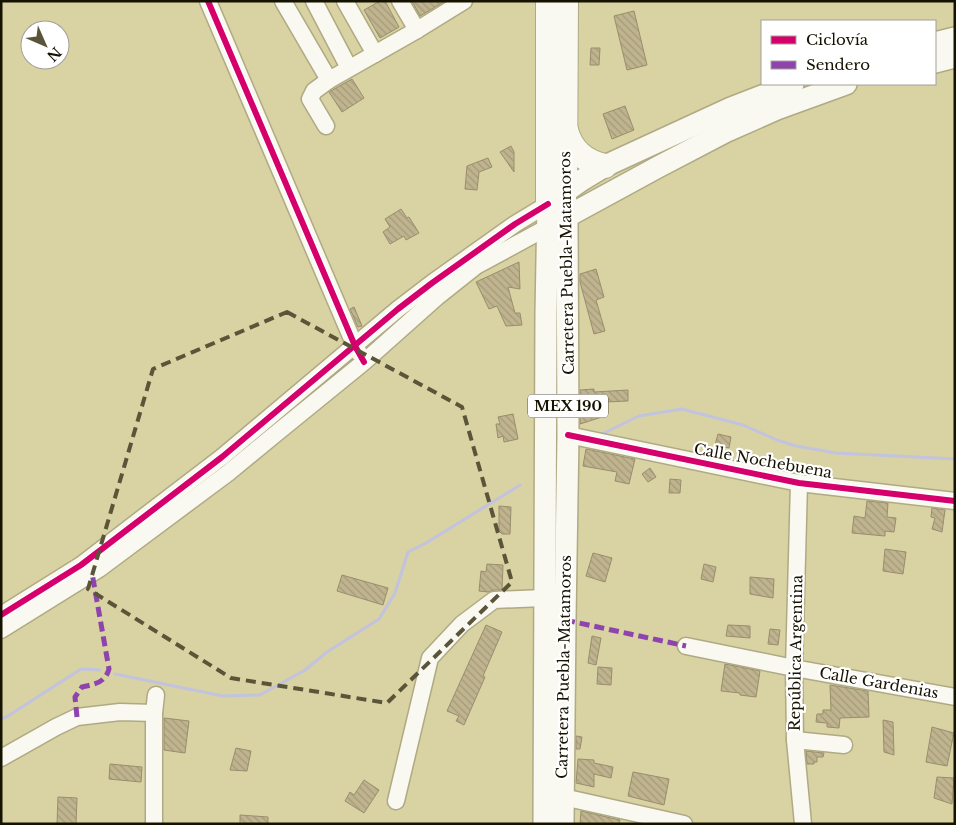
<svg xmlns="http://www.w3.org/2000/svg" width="956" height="825" font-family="'Libre Baskerville',serif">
<defs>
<pattern id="building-back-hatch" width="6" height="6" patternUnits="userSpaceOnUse" patternTransform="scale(1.25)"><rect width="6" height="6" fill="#c0b48f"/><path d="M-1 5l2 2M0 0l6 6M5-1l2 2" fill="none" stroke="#a49a7a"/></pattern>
</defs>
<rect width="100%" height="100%" fill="#d9d2a2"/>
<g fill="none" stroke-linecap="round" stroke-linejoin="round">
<g stroke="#c2c3de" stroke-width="3">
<path d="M602,434L639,416L682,409L743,425L777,440L796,446L836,453L955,459"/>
<path d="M115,674L223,696L260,695L305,670L327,652L379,619L395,593L408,552L426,543L520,485"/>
<path d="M1,719L8,716L81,669L100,670"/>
</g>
</g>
<g fill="url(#building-back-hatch)" stroke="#988e6d">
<path d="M380,1H385L399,27L380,38L364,10Z"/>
<path d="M412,1H445L420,16Z"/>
<path d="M634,11L647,65L627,70L614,16Z"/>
<path d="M591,48H600L599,65H590Z"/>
<path d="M352,79L364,98L342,112L329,92Z"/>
<path d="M625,106L634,130L612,139L603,114Z"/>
<path d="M511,146L514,152V172L500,152Z"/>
<path d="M488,158L492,167L479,172L477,190L465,189L467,166Z"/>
<path d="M401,209L407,218L409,217L419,233L406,240L404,236L390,244L383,232L390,227L385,219Z"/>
<path d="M519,262L520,289L508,287L515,313H520L522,325L506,326L497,306L489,309L476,282Z"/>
<path d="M596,269L604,297L596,300L605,331L594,334L580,282V274Z"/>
<path d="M354,307L362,326L358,327L350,309Z"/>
<path d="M594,389V392L628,390V401L605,402V416L580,424V390Z"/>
<path d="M513,414L518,439L504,442L503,436L498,438L496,424H500L498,417Z"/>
<path d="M718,434L731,437L729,448L715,445Z"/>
<path d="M586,449L635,459L629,484L615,481L617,472L583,466Z"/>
<path d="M650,468L656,477L648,482L642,474Z"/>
<path d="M670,479L681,480L680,493H669Z"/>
<path d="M867,501L888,503L887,517L896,518L894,532L885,531V536L852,533L854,516L865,518Z"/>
<path d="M499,506L511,507L510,534H502L499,531Z"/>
<path d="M932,508L945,510L942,532L932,529L935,518L931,517Z"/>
<path d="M885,549L906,552L903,574L883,571Z"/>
<path d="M593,553L612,558L605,582L586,576Z"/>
<path d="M487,564L503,565L502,590H494L488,592L479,591L481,571L486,572Z"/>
<path d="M704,564L716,567L713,582L701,579Z"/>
<path d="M342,575L388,588L383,605L337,591Z"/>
<path d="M750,577L774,579L773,598L750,594Z"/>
<path d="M486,625L502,632L483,676L485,677L464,725L456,721L459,716L447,711Z"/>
<path d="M728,625L750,626V638L726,636Z"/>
<path d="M770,629L780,630L778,645L768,644Z"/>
<path d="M592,636L601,638L596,665L588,663Z"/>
<path d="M725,664L760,671L756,697L740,695V693L721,691Z"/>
<path d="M598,667L612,668L611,685L597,684Z"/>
<path d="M830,685L868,691L869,717L840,718L839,728L827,727V723L816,722L817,714H823V710H831Z"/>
<path d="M164,718L189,721L185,753L164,750Z"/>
<path d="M883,720L893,722L894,755L884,752Z"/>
<path d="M932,727L954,733L947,766L926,762Z"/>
<path d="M576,736L582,737L580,749H576Z"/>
<path d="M236,748L251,751L247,771L230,770Z"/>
<path d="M806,751L824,753L823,757H817V762H814V764H807Z"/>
<path d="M578,759L594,760V763L613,767L611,778L594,774V787L576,783Z"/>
<path d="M110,764L142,767L141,782L109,779Z"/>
<path d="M633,772L669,779L664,805L628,796Z"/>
<path d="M937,777L954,778L952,804L934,798Z"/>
<path d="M364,780L379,790L364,813L345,801L350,792L354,795Z"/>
<path d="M58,797L77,798L76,824H57Z"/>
<path d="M581,811L620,820L619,824H580Z"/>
<path d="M240,815L268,817V824H240Z"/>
</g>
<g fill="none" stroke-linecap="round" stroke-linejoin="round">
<defs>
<g id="minor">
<path d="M208,1L355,346L359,353"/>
<path d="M283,1L329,80"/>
<path d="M314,1L349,68"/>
<path d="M345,1L375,54"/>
<path d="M400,1L417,30"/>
<path d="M326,126L310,99L314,91L329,80L417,30L464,1"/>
<path d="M568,435L799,483L955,501"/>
<path d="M799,483L794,668L795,740L803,824"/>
<path d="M1,615L81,565L222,457L398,309L432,283L515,224L548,204"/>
<path d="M1,630L99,569L228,473L273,436L364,362L437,297L476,266L548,227"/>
<path d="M686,646L794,668L955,697"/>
<path d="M795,740L844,745"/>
<path d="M1,758L56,727L77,717L120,712L154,713"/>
<path d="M563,797L684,824"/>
<path d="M396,801L430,658L462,624L494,600L544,598"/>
<path d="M154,824V713L156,695"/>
</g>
<g id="major">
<path d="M935,43L955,38"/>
<path d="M935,62L955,57"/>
<path d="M557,222L658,167L725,132L777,109L846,84"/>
<path d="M544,824L546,313L548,204L582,180L605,166L731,108L793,84"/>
<path d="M563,824L565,620L568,435L567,216L565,192"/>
</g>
<g id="highway">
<path d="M566,130C571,150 585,162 605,166"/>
<path d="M565,192L566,1"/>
<path d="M548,204V1"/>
</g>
</defs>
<use href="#minor" stroke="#afaa83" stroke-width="19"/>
<use href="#major" stroke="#afaa83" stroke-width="24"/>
<use href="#highway" stroke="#afaa83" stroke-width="26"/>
<use href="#minor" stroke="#f9f8f1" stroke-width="16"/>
<use href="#major" stroke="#f9f8f1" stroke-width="21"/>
<use href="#highway" stroke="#f9f8f1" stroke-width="24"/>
<g stroke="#8e44ad" stroke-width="5" stroke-dasharray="10 5" stroke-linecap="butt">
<path d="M565,620L686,646"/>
<path d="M77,717L75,697L82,687C95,684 105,683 109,669L92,573"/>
</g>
<defs>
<g id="cycleway">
<path d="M208,1L355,346L364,362"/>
<path d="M568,435L799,483L955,501"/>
<path d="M1,615L81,565L222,457L398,309L432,283L515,224L548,204"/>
</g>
</defs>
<use href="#cycleway" stroke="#fff" stroke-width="9"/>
<use href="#cycleway" stroke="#d6006c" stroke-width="6"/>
</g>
<path fill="none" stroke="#5a5539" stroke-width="4" stroke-dasharray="10 6" stroke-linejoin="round" d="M287,312L462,407L512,582L387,703L231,678L88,589L153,369Z"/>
<g text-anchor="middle" stroke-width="4.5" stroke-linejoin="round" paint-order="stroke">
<rect fill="#fff" stroke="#5c594c" stroke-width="1" x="528" y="394.5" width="80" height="23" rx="4"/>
<g font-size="14" font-weight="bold" fill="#161200">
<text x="568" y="411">MEX 190</text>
</g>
<g font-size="15" fill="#161200" stroke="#fff">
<text transform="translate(567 263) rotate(-91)" y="5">Carretera Puebla-Matamoros</text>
<text transform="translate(763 461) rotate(10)" y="5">Calle Nochebuena</text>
<text transform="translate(796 653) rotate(-89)" y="5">República Argentina</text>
<text transform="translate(564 667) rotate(-89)" y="5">Carretera Puebla-Matamoros</text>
<text transform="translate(879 683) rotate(10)" y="5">Calle Gardenias</text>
</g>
</g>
<rect width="956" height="825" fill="none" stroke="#161200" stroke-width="5"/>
<rect x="761" y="20" width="175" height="65" fill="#ffffff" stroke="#a2a099"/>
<rect x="771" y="36" width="25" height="8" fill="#d6006c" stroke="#a2a099"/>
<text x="806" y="45" font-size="15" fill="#161200">Ciclovía</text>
<rect x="771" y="61" width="25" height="8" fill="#8e44ad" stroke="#a2a099"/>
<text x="806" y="70" font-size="15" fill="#161200">Sendero</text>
<g transform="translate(45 45) rotate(135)"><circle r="24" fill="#ffffff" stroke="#a2a099"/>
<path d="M0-4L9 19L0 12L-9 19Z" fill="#5a5539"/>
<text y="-8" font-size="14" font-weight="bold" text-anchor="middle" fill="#161200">N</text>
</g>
</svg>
